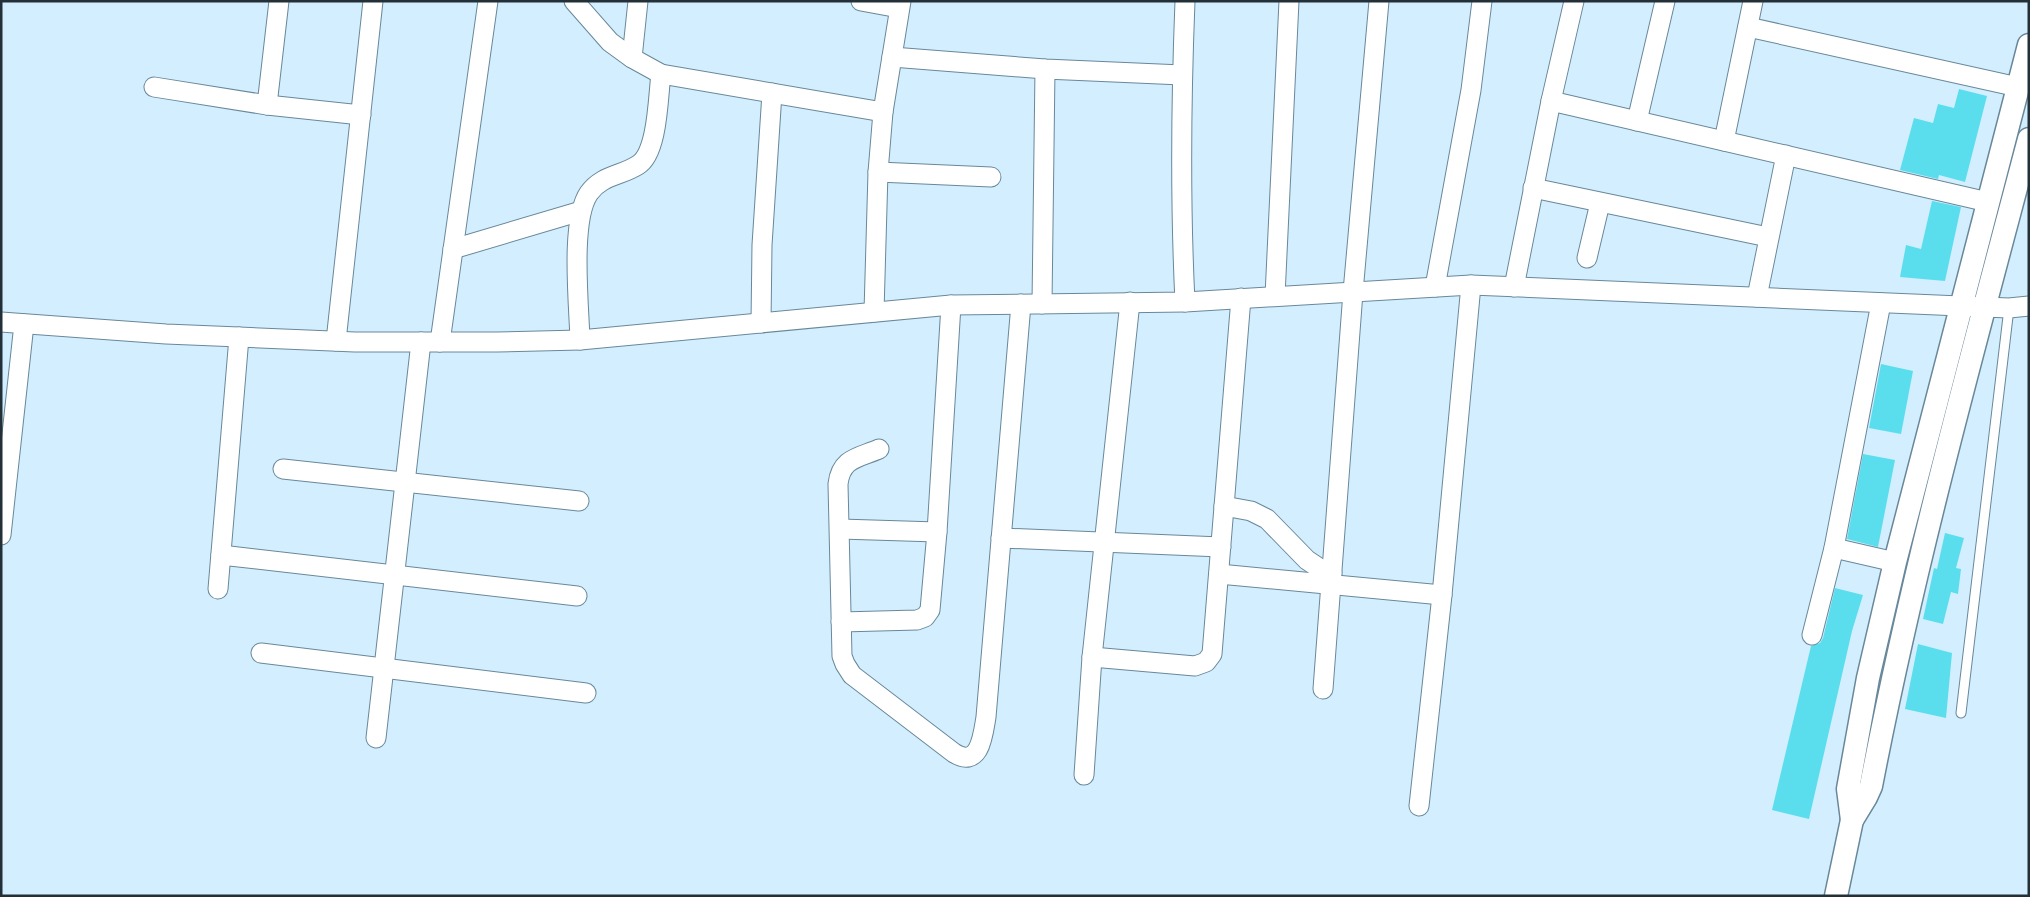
<svg xmlns="http://www.w3.org/2000/svg" width="2030" height="897" font-family="Rubik,sans-serif">
<rect width="100%" height="100%" fill="#d3eefe"/>
<g fill="#5adeee">
<path d="M1959,89L1987,96L1965,182L1939,175L1938,179L1900,170L1914,118L1933,123L1938,104L1954,108Z"/>
<path d="M1932,201L1961,207L1945,281L1900,277L1906,245L1921,249Z"/>
<path d="M1881,364L1913,371L1901,434L1869,428Z"/>
<path d="M1863,454L1895,460L1878,547L1847,539Z"/>
<path d="M1945,533L1964,538L1956,568L1961,569L1958,594L1951,592L1943,624L1923,619L1934,568L1937,569Z"/>
<path d="M1835,588L1863,595L1852,631L1809,819L1772,810L1811,646L1820,643L1823,638Z"/>
<path d="M1918,644L1952,653L1946,718L1905,709Z"/>
</g>
<g fill="none" stroke-linecap="round" stroke-linejoin="round">
<defs>
<path id="service" d="M1961,713L2009,308"/>
<g id="minor">
<path d="M574,1L610,42L632,58L661,74"/>
<path d="M861,1L899,8"/>
<path d="M1748,27L2018,87"/>
<path d="M892,57L1045,69L1182,75"/>
<path d="M632,58L638,1"/>
<path d="M154,87L267,105L361,115"/>
<path d="M1551,101L1988,202"/>
<path d="M267,105L279,1"/>
<path d="M1637,121L1665,1"/>
<path d="M1724,141L1753,1"/>
<path d="M878,172L991,177"/>
<path d="M1533,188L1768,237"/>
<path d="M453,249L581,211"/>
<path d="M1587,258L1600,203"/>
<path d="M1435,287L1471,90L1482,1"/>
<path d="M1514,287L1551,101L1574,1"/>
<path d="M1275,296L1289,1"/>
<path d="M1757,297L1786,155"/>
<path d="M1185,302C1180,201 1181,102 1185,1"/>
<path d="M1042,304L1045,69"/>
<path d="M874,312L878,172L883,112"/>
<path d="M1,322L166,334L239,337L355,342H497L580,340L951,305L1185,302L1471,285L1984,307L2009,308L2029,306"/>
<path d="M761,323L762,245L772,93"/>
<path d="M580,340C579,305 570,220 589,193C602,175 621,176 638,165C658,153 658,96 661,74L883,112L901,1"/>
<path d="M336,341L373,1"/>
<path d="M440,342L488,1"/>
<path d="M879,449C858,458 841,458 838,484L842,656L845,664L852,675L954,753C980,769 983,735 986,717L1021,304"/>
<path d="M283,469L579,501"/>
<path d="M1224,506L1251,511L1267,519L1307,560L1319,568L1332,573"/>
<path d="M840,529L937,532"/>
<path d="M1,535L24,324"/>
<path d="M1001,538L1221,547"/>
<path d="M1834,548L1895,562"/>
<path d="M221,555L577,596"/>
<path d="M1219,574L1442,595"/>
<path d="M218,589L239,337"/>
<path d="M841,622L917,620L925,617L930,610L937,532L951,305"/>
<path d="M1812,635L1834,548L1881,303"/>
<path d="M261,653L586,693"/>
<path d="M1092,657L1195,666L1206,662L1212,654L1241,298"/>
<path d="M1323,689L1353,292L1379,1"/>
<path d="M376,738L421,342"/>
<path d="M1084,775L1092,657L1130,302"/>
<path d="M1419,806L1442,595L1471,285"/>
</g>
<g id="tertiary">
<path d="M1852,820L1848,789L1868,678L1895,562L2029,45"/>
<path d="M1836,896L1852,820L1866,797L1871,786C1913,568 1972,354 2029,139"/>
</g>
</defs>
<use href="#service" stroke="#68889a" stroke-width="11"/>
<use href="#minor" stroke="#68889a" stroke-width="21"/>
<use href="#tertiary" stroke="#68889a" stroke-width="25"/>
<use href="#service" stroke="#fff" stroke-width="9"/>
<use href="#minor" stroke="#fff" stroke-width="19"/>
<use href="#tertiary" stroke="#fff" stroke-width="22"/>
</g>
<rect width="2030" height="897" fill="none" stroke="#233038" stroke-width="5"/>
</svg>
